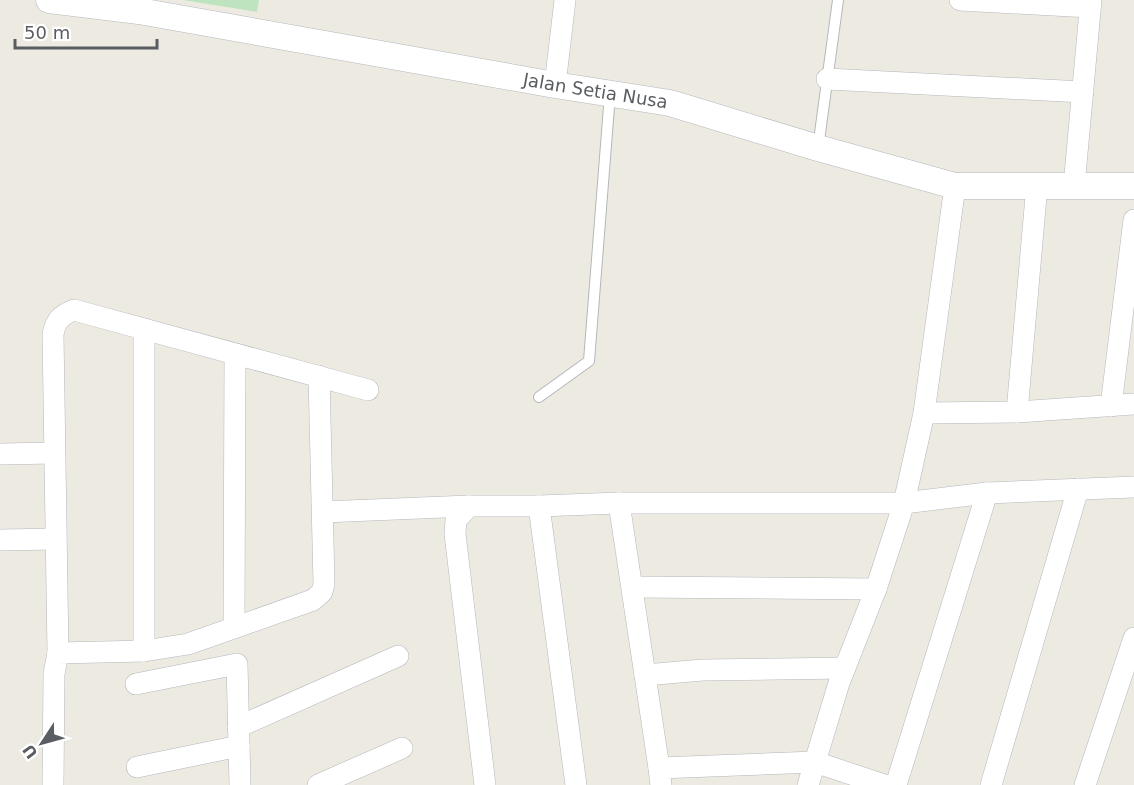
<svg xmlns="http://www.w3.org/2000/svg" width="1134" height="785" font-family="'DejaVu Sans',sans-serif">
<rect width="100%" height="100%" fill="#edeae1"/>
<path fill="#bde4be" d="M183,0H259L257,12Z"/>
<g fill="none" stroke-linecap="round" stroke-linejoin="round">
<defs>
<g id="service">
<path d="M818,148L838,0"/>
<path d="M539,397L589,361L610,94"/>
</g>
<g id="minor">
<path d="M960,0L1090,7"/>
<path d="M827,79L1083,92"/>
<path d="M555,85L565,0"/>
<path d="M1074,186L1091,0"/>
<path d="M144,329V651"/>
<path d="M1111,406L1134,220"/>
<path d="M1017,412L1037,185"/>
<path d="M924,413L1017,412L1134,404"/>
<path d="M0,454L54,453"/>
<path d="M619,503L659,768"/>
<path d="M539,506L576,785"/>
<path d="M323,512L469,506"/>
<path d="M0,540L56,539"/>
<path d="M632,587L876,589"/>
<path d="M234,628L235,354"/>
<path d="M58,653L53,334C56,320 61,315 74,310L368,390"/>
<path d="M645,675L703,670L845,668"/>
<path d="M136,684L237,664L240,785"/>
<path d="M238,727L398,656"/>
<path d="M137,767L239,746"/>
<path d="M53,785L54,674L58,653L144,651L188,644L313,600L322,592L324,584L319,376"/>
<path d="M318,785L402,748"/>
<path d="M485,785L455,534L456,520L469,506H539L619,503H904L987,493L1134,487"/>
<path d="M661,785L659,768L815,762L884,785"/>
<path d="M808,785L839,683L876,589L904,503L924,413L955,186"/>
<path d="M896,785L987,493"/>
<path d="M991,785L1078,489"/>
<path d="M1085,785L1134,638"/>
</g>
<g id="tertiary">
<path id="s1" d="M49,0L139,11L555,85L670,103L818,148L955,186H1134"/>
</g>
</defs>
<use href="#service" stroke="#b4b7bc" stroke-width="12"/>
<use href="#minor" stroke="#b4b7bc" stroke-width="22"/>
<use href="#tertiary" stroke="#b4b7bc" stroke-width="27"/>
<use href="#service" stroke="#fff" stroke-width="10"/>
<use href="#minor" stroke="#fff" stroke-width="21"/>
<use href="#tertiary" stroke="#fff" stroke-width="26"/>
</g>
<g text-anchor="middle" stroke-width="6" stroke-linejoin="round" paint-order="stroke">
<g font-size="18" fill="#5a5d62" stroke="#fff">
<text dy="6" stroke="none"><textPath href="#s1" startOffset="554">Jalan Setia Nusa</textPath></text>
</g>
</g>
<g transform="translate(42 743) rotate(234)" stroke="#ffffff" stroke-width="4.5" paint-order="stroke">
<path d="M0-4.5L10 22L0 15L-10 22Z" fill="#5a5d62"/>
<text y="-9" font-size="16" font-weight="bold" text-anchor="middle" fill="#5a5d62">U</text>
</g>
<path d="M15 39v9h142v-9" fill="none" stroke="#5a5d62" stroke-width="3"/>
<text x="24" y="39" font-size="18" fill="#5a5d62" stroke="#ffffff" stroke-width="4.5" paint-order="stroke">50 m</text>
</svg>
